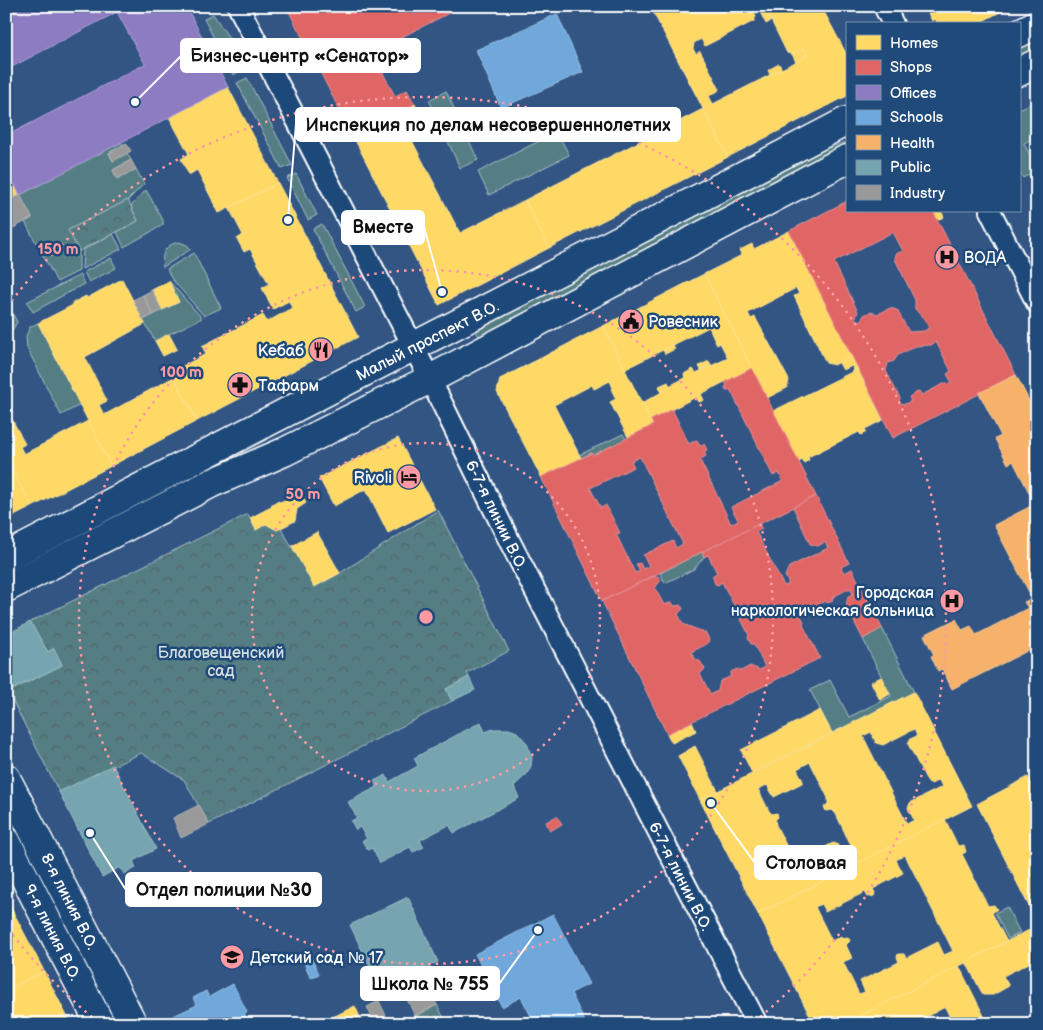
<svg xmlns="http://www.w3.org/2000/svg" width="1043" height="1030" font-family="'Balsamiq Sans',sans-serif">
<defs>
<pattern id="forest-firs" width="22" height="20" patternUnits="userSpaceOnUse" patternTransform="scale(1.25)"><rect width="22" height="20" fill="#557e84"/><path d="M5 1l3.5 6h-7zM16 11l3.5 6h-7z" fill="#506568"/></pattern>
<pattern id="park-crowns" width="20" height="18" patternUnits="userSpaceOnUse" patternTransform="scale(1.25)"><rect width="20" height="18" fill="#557e84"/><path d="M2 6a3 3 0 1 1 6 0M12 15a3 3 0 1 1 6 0" fill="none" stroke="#506568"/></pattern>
</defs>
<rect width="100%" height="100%" fill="#325584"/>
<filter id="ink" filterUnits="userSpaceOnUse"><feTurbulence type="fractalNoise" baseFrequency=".02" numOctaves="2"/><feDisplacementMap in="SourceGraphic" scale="10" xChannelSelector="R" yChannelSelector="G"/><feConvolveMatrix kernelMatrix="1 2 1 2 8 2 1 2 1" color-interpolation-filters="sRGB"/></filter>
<g filter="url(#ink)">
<g fill="#557e84" stroke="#aabec2">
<path d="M213,14L235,47L243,70L233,75L204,19Z"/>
<path d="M1037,35V53L1019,62V44Z"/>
<path d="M247,78L292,165L282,169L237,83Z"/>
<path d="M446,91L478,160L460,168L429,100Z"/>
<path d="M1037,101V136L1024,143L1037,170L1023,178L1019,171V109Z"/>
<path d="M557,132L569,155L489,195L478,172Z"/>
<path d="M121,142L123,145L109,153L113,161L127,153L131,160L113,170L117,178L136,169L144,184L128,200L69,230L79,251V271L57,282L25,222L32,218L20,195Z"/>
<path d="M847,142V155L481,340L473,326L813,152Z"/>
<path d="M296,174L317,215L308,220L287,178Z"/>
<path d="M146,190L163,220V225L124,247L117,232L138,221L131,206Z"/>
<path d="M322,224L365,307L356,312L313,229Z"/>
<path d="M113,234L121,249L82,269L83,250Z"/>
<path d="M179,242L187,245L191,249L163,267C161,253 165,245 179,242Z"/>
<path d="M194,253L221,308L204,316L171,278L167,269Z"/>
<path d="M111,258L116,268L89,282L84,272Z"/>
<path d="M80,275L84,284L33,312L27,302Z"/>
<path d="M169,281L202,318L155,341L143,320L179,302Z"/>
<path d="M12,312L17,322L13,329L6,333V315Z"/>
<path d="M38,323L80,405L61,415L27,348L26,336L30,327Z"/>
<path d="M623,434L626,439L593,455L591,453L581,458L579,455Z"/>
<path d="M702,552L704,557L694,569L665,583L660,573Z"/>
<path d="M882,628L914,692L832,733L810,690L830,680L849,717L891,696L863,639Z"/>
<path d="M1007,907L1020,933L1008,939L995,913Z"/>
</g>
<path fill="url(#forest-firs)" stroke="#aabec2" d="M437,1005L447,1024H401Z"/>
<g fill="url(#park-crowns)" stroke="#aabec2">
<path d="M128,200L138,221L79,251L68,230Z"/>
<path d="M438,510L509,651L467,673L469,677L446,689L452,701L209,824L184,780L141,753L59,792L8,692L62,665L54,649L48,652L30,622L248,514L256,530L266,524L277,530L281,528L315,587L340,573Z"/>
</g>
<g fill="#ffd966" stroke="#ffe494" fill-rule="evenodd">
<path d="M664,6H751L756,16L754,21L705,46L701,39L694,43L693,49L696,54L700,51L719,88L718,91L709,96L713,104L807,56L804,49L792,54L787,53L764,6H821L847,55V96L728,157L653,12Z"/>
<path d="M929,6H997L1000,12L977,24H938L935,19L932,21L926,9Z"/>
<path d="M765,9L771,21L766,24L760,12Z"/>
<path d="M804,49L807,56L796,62L792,54Z"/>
<path d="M779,64L782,69L770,75L768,70Z"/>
<path d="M228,87L278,183L219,213L197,170L189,175L181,159L189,154L169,117Z"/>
<path d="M415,104L423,121L406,129L460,233L525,200L549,248L439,305L353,136Z"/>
<path d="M703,109L728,157L549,248L525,200Z"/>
<path d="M6,169L20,195L6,202Z"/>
<path d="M278,183L358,337L197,421L171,372L206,354L202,346L263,315L267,322L292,308L289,301L273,309L262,288L269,284L250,249L244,252L237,239L243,235L229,208Z"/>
<path d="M933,211H941L944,217L937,220Z"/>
<path d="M789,231L852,356L834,365L826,363L794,296L799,294L796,288L748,313L751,319L755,317L789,380L787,388L767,398L704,274L742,255L740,250L752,244L754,249Z"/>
<path d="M704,274L752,368L701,394L704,400L699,402L696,397L651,420L642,403L660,393L665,388L685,378L684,374L693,369L696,373L728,358L720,343L717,345L709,327L625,369L603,326Z"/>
<path d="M122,279L145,324L85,357L107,401L99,405L104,415L174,377L197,421L111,466L38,323L73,305L72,303L86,296L87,298Z"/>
<path d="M169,281L179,302L162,310L152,290Z"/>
<path d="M6,305L12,312L6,315Z"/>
<path d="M603,326L653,425L628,437L610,402L616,399L611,389L613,388L610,381L594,389L592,385L554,405L581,458L541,477L497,392L500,379Z"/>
<path d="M169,334L177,349L163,356L155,341Z"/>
<path d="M673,345L675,349L665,354L663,350Z"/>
<path d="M852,356L858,369L854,371L852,366L843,370L839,363Z"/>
<path d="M709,361L711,365L701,370L699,366Z"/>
<path d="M858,369L883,420L865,429L866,432L861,435L859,432L808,457L809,460L804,463L802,460L799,462L773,411Z"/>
<path d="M668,382L670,386L661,391L659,386Z"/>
<path d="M6,408L25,444L20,447L24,454L88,421L111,466L32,507L6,458Z"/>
<path d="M398,438L435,509L388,533L366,489L334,506L319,478Z"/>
<path d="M9,464L32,507L6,520V466Z"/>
<path d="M301,493L306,503L297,509L295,521L277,530L266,524L256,530L250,518L271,507L272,504L277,501L280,502Z"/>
<path d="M317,532L340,573L314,587L292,546Z"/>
<path d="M881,677L890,694L880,700L871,682Z"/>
<path d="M914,692L972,806L758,914L700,800ZM914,729L917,736L910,739L908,744L923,773L928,783L931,784L939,780L942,787L910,803L908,808L914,820L907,824L863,736L871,732L876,743L883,745ZM810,762L828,798V804L824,807L826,811L832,810L836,814L852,848L842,853L837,844L833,843L805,857L810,868L800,873L776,825L775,820L778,817L777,813L772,814L769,811L758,789L767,785L774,797L802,783L803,781L797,769Z"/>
<path d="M820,710L832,733L752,773L741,750Z"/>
<path d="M692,722L696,731L672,743L667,734Z"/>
<path d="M695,746L718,791L700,800L678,756Z"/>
<path d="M1028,777L1037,795V922L977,804Z"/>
<path d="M945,819L958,846L964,845L966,852L962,854L988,906L994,905L997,909L992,913L1007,942L844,1024H814L758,914ZM905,855L953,951L944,955L938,942L906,958L904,954H898L897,957L899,962L860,981L865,992L859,994L843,962L852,958L846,945L850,941L848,937L842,938L841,936L832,941L815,907L821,904L825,912L865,892L868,897L874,896L875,893L873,889L903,873L896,860Z"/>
<path d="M6,898L44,971L6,991Z"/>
<path d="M1037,926V959L1003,976L1009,986L993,995H983L966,962Z"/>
<path d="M959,966L988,1024H953L945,1007L913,1024H889L886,1017L880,1020L882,1024H844Z"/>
<path d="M44,971L71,1024H13L6,1010V991Z"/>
<path d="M355,1006L363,1024H319Z"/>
</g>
<g fill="#e06666" stroke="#e99494" fill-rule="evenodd">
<path d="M286,6H410L414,14L429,6H463L372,52L395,96L407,90L415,104L353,136Z"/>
<path d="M997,6H1019L1000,12Z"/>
<path d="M847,201V211H933L1016,375L893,438L789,231ZM893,232L903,251L896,254L895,259L915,300V309L924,319L929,328L924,331L909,332L897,310L890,308L878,314L870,312L864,315L861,321L855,319L858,312L834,262ZM936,342L951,371L947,374L952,383L943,384L922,395L919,391L909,397L911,401L905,404L899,403L900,398L886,371L888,363L894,361L898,355L916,346L931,345Z"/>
<path d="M752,368L816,496L602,601L541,477L592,453L593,455L653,425L651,420L672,409L689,444L697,440L700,446L704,444L707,450L704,452L706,456L700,460L731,524L738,520L731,507L783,481L779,473L773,476L730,389L726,391L725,387L727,386L725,382ZM640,457L683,544L676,548L673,541L643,555L649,566L643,569L640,563L636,564L640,571L635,573L616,534L620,533L606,505L601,508L590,488L634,467L631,461Z"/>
<path d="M816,496L849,563L841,567L844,573L852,569L882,628L863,639L846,606L848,596L853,594L850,588L833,597L832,601L828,603L825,601L809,609L800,608L798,605L794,607L798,615L801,616L804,622L803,625L820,658L667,734L602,601L652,577L658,576L661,580L655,588L664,605L672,602L674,606L681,605L683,609L678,614L683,624L706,633L709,640L707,644L691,652L696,660L700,661L705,669L700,674L711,695L713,693L718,691L720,681L730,677L731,672L737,669L741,671L750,666L760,670L765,667L754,644H751L748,638L749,635L722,582L718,585L715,584L713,578V575L717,573L708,555L704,557L702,552L759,524L762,529L756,532L774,567L784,586L789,584L785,576L789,567L828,548L825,542L818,546L810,544L793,507Z"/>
<path d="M557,816L562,824L550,831L546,822Z"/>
</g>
<path fill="#8e7cc3" stroke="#b0a3d5" d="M24,6H186L228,87L20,195L6,169V136L145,64L117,12L6,70V16Z"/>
<g fill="#6fa8dc" stroke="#9ac2e6">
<path d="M557,14L583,72L501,108L476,50Z"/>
<path d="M553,914L589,984L571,993L586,1024H535L521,997L502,1007L475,954Z"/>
<path d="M309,953L319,974L311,978L301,957Z"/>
<path d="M233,984L247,1012L244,1013L250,1024H176L173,1016L197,1005L193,998L206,991L209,997Z"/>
</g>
<g fill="#f6b26b" stroke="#f9c997">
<path d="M1016,375L1037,416V503L1035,504L1013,461L1008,464L995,439L1001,436L979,393Z"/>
<path d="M1037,503V537L1031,540L1037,552V596L1032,598L994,525Z"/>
<path d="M1037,596V646L952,689L942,669L938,671L931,656L934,655L924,635L956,619L962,630L971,626L976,635L1028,608L1024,602Z"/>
</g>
<g fill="#76a5af" stroke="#9fc0c7">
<path d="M30,622L48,652L54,648L62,665L9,691L6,685V635Z"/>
<path d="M469,677L475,690L452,701L446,689Z"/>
<path d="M481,722L485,732L493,729H509L517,732L527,743L532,758L531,766L527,774L514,786L519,798L454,833L449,825L420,840L424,847L413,852L410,847L380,863L372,848L368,850L362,841L367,839L360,827L356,830L351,821L357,818L348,802L377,787L374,781L386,775L389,782L418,766L414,758Z"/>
<path d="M113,765L156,849L133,861L136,868L124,874L120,867L102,877L59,792Z"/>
<path d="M408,897L438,962L429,966L435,979L415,988L410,977L381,990L350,925Z"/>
</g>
<g fill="#999" stroke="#b8b8b8">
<path d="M6,6H24L6,16Z"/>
<path d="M126,143L131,151L113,161L109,153Z"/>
<path d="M131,160L136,169L117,179L113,170Z"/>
<path d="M20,195L32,218L6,232V202Z"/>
<path d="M152,290L162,310L153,315L143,295Z"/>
<path d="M143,295L153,315L143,320L133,300Z"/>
<path d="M199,805L209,824L181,838L173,818Z"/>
<path d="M426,982L437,1005L415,1016L404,993Z"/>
<path d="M379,1001L389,1022L386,1024H375L367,1007Z"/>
</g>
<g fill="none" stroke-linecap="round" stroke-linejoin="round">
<defs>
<g id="street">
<path d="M238,6L430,379L510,542L757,1024"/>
<path d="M884,6L893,24"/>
<path d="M990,211L1037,303"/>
</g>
<g id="secondary">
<path d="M1019,33L1037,24"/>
<path d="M1019,72L1037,63"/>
<path d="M6,557C287,414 567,267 847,121"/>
<path d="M6,588L212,483L284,452L430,379L847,159"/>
<path d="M6,778L133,1024"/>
<path d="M6,841L100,1024"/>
</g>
</defs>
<use href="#street" stroke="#fff" stroke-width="24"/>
<use href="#secondary" stroke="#fff" stroke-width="31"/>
<use href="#street" stroke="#1f4a7a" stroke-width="20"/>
<use href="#secondary" stroke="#1f4a7a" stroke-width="28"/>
</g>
</g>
<g fill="none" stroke="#ff9aa2" stroke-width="2.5" stroke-dasharray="2.5 5">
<circle cx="426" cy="617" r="174"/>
<circle cx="426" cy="617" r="347"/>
<path d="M98 1022A521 521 0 0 1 7 927M7 307A521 521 0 1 1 754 1022"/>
</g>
<defs>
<symbol id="hospital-disc" viewBox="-11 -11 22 22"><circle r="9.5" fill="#ff9aa2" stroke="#1f4a7a"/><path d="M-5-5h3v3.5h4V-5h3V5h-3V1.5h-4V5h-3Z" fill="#111"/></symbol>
<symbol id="civic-disc" viewBox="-11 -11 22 22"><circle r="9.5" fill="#ff9aa2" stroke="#1f4a7a"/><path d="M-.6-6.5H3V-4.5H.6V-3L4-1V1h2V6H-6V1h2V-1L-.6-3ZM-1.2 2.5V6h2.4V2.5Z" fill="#111"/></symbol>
<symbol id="restaurant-disc" viewBox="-11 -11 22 22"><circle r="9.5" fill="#ff9aa2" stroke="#1f4a7a"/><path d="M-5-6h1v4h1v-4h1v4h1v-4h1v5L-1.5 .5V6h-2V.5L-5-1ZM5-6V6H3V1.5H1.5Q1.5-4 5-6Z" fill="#111"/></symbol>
<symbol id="pharmacy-disc" viewBox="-11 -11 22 22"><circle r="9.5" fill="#ff9aa2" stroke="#1f4a7a"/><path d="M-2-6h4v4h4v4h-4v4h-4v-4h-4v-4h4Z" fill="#111"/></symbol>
<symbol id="hotel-disc" viewBox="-11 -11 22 22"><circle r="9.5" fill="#ff9aa2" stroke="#1f4a7a"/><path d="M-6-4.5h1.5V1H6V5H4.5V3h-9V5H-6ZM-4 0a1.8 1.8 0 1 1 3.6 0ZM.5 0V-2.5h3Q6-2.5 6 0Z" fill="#111"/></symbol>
<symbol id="school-disc" viewBox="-11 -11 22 22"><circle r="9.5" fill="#ff9aa2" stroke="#1f4a7a"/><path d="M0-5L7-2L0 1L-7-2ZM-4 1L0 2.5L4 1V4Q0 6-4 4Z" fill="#111"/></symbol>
</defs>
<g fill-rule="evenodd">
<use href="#hospital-disc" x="933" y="243" width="28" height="28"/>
<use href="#civic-disc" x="617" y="307" width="28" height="28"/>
<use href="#restaurant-disc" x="307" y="336" width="28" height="28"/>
<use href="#pharmacy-disc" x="226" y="371" width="28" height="28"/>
<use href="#hotel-disc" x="395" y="463" width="28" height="28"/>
<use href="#hospital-disc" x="938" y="587" width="28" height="28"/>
<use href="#school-disc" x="218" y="943" width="28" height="28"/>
</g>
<g text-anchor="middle" stroke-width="5" stroke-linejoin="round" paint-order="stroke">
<g font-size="16" fill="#fff" stroke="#1f4a7a" text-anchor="start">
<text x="964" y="263">ВОДА</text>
<text x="648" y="327">Ровесник</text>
<text x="304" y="356" text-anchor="end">Кебаб</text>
<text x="258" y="391">Тафарм</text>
<text x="392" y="483" text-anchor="end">Rivoli</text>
<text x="934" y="598" text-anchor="end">Городская<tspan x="934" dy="18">наркологическая больница</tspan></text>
<text x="250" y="963">Детский сад № 17</text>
</g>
<g font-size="16" fill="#fff" stroke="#1f4a7a">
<text transform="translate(427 340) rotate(-27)" y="6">Малый проспект В.О.</text>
<text transform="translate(497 515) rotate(64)" y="6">6-7-я линии В.О.</text>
<text transform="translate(681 876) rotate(63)" y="6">6-7-я линии В.О.</text>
<text transform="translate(70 901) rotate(63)" y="6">8-я линия В.О.</text>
<text transform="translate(53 932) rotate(63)" y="6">9-я линия В.О.</text>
</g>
<g font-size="16" fill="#d4dfe0" stroke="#1f4a7a">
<text x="221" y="658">Благовещенский<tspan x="221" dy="18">сад</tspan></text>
</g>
</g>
<circle cx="426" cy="617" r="8" fill="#ff9aa2" stroke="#1f4a7a" stroke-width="2.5"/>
<g font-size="15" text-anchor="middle" font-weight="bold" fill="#ff9aa2" stroke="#1f4a7a" stroke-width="5" stroke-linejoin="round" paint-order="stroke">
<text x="58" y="254">150 m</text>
<text x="181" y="377">100 m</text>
<text x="303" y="499">50 m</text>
</g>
<path fill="none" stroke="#fff" stroke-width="2" d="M135 102L181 56M288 220L296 124M442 292L424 227M711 803L755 863M90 833L126 890M538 930L499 984"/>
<g fill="#fff" stroke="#1f4a7a" stroke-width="2">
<circle cx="135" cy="102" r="5"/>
<circle cx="288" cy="220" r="5"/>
<circle cx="442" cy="292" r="5"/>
<circle cx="711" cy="803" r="5"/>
<circle cx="90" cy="833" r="5"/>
<circle cx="538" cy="930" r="5"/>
</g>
<g fill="#fff" stroke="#fff" stroke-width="2">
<rect x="181" y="39" width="239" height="33" rx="5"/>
<rect x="296" y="108" width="384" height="33" rx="5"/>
<rect x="342" y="211" width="82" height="33" rx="5"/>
<rect x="755" y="846" width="101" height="33" rx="5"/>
<rect x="126" y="873" width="195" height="33" rx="5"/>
<rect x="361" y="967" width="138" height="33" rx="5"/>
</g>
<g font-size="18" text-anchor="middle" font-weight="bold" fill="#111">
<text x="300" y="62">Бизнес-центр «Сенатор»</text>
<text x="488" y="131">Инспекция по делам несовершеннолетних</text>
<text x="383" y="233">Вместе</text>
<text x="806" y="869">Столовая</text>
<text x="224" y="896">Отдел полиции №30</text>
<text x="430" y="990">Школа № 755</text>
</g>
<rect width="1043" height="1030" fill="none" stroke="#1f4a7a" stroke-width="25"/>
<rect x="12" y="12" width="1018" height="1005" fill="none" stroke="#fff" stroke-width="2" filter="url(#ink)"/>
<rect x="846" y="22" width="175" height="190" fill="#1f4a7a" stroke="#7992af"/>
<rect x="856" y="35" width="25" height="15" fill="#ffd966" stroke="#7992af"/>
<text x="890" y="48" font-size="15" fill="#ffffff">Homes</text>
<rect x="856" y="60" width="25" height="15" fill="#e06666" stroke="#7992af"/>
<text x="890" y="72" font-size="15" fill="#ffffff">Shops</text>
<rect x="856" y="85" width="25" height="15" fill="#8e7cc3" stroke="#7992af"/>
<text x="890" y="98" font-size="15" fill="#ffffff">Offices</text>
<rect x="856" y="110" width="25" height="15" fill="#6fa8dc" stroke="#7992af"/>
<text x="890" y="122" font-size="15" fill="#ffffff">Schools</text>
<rect x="856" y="135" width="25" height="15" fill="#f6b26b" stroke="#7992af"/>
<text x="890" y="148" font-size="15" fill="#ffffff">Health</text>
<rect x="856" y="160" width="25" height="15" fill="#76a5af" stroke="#7992af"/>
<text x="890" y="172" font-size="15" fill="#ffffff">Public</text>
<rect x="856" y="185" width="25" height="15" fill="#999999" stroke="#7992af"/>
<text x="890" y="198" font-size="15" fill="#ffffff">Industry</text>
</svg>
